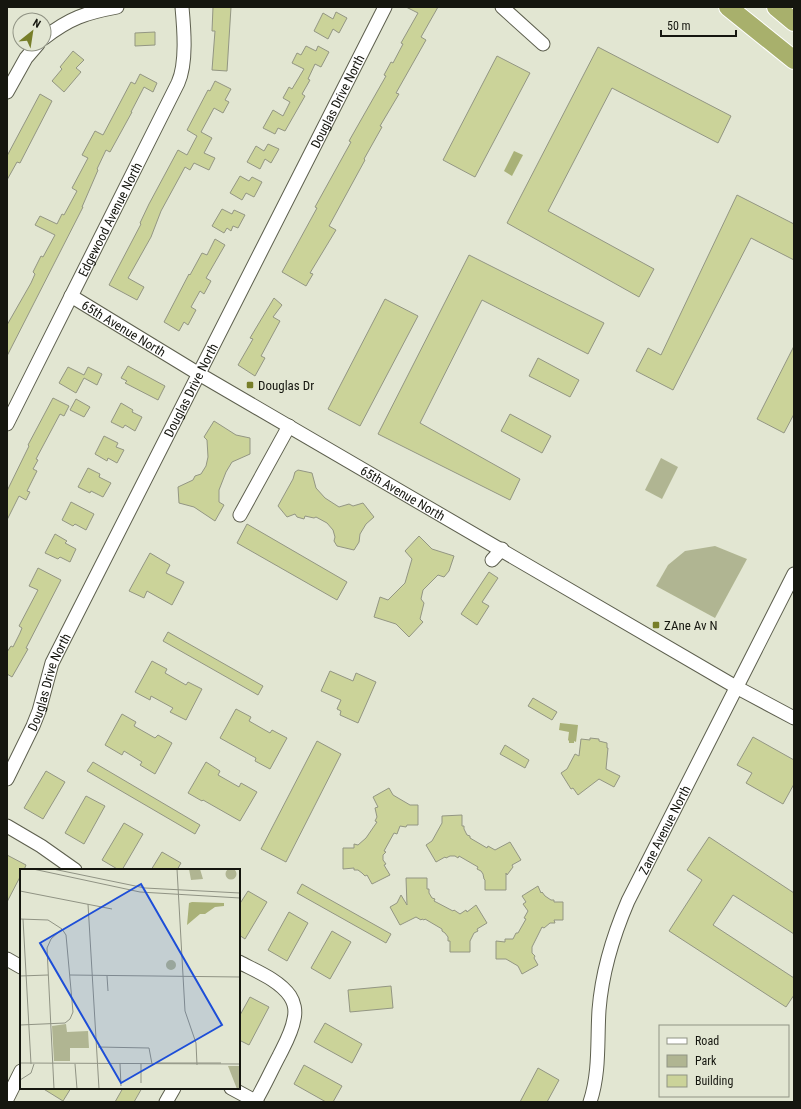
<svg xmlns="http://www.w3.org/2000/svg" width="801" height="1109" font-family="'Roboto Condensed',sans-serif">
<rect width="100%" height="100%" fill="#e2e6d2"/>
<g fill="#b0b592">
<path d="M661,458L678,467L662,499L645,490Z"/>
<path d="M715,546L747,559L715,618L656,586L668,565L685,551Z"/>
</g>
<g fill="#a9b178">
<path d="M514,151L523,155L512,176L504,171Z"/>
<path d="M560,723L578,725L576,742L574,741V743H569V741L568,740L569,732L559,730Z"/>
</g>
<g fill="#cbd399" stroke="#939683">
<path d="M213,7H231L227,71L212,70L215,31H212Z"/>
<path d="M406,7H438L421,37L426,40L396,93L399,94L380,126L382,127L364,159L365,160L329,226L336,230L310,273L313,274L306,286L282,272L317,208L315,207L351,142L349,141L386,76L384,75L391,62L393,63L403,44L401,43L418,13Z"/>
<path d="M336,12L347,18L339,33L333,29L328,39L314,31L323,13L333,19Z"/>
<path d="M155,32V45L135,46V33Z"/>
<path d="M306,46L316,51L318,46L329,52L321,67L315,64L308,79L310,80L302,94L305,96L285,131L278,128L275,134L263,128L273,110L283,116L290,102L283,98L289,87L292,89L304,69L292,63L297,53L301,55Z"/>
<path d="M598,47L731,116L718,143L612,88L548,211L654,269L639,297L507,223Z"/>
<path d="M73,51L84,60L76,68L81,72L64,92L52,81L62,69L60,67Z"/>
<path d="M497,56L530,73L475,177L443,160Z"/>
<path d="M140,74L157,83L153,92L144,87L131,112H132L110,152L106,150L97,169L98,170L82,207H83L7,356V325L31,283L35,274L33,272L41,256L43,257L55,235L35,225L40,216L57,224L62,214L64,215L77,191L72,188L88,158L82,155L95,131L103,135L131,82L135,84Z"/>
<path d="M215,81L231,89L225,100L229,102L223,113L214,108L201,132L212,138L204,153L215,158L209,170L194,163L190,170L185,167L161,211L151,237L128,278L144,287L137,300L109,285L141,224L140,223L149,204L178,150L187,155L197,136L187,130L208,90L210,91Z"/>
<path d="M40,94L52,101L20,163L17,162L7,180V156Z"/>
<path d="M268,144L279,149L271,163L265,159L260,169L247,162L256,146L264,151Z"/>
<path d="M240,176L249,181L252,177L262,182L254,197L246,193L242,200L230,193Z"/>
<path d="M737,195L794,224V260L751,238L673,390L636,371L648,348L661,355Z"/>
<path d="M222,209L232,214L234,210L245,215L238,228L233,226L231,231L227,228L224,233L212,226Z"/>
<path d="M215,239L225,245L206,278L211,281L204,294L200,291L191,307L196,310L188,325L184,322L179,331L164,322L189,274L190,275L202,253L207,255Z"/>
<path d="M469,255L604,323L588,354L482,300L420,423L520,479L510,500L378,434Z"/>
<path d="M274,298L282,305L273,317L280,321L261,356L265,358L255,376L238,365L253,339L250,338Z"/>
<path d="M385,299L418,316L360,426L328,409Z"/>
<path d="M794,346V414L784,433L757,419Z"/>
<path d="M538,358L579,380L570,397L529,376Z"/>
<path d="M128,366L165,386L158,400L125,383L127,381L121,378Z"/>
<path d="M68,367L84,375L88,367L102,374L97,385L84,378L76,393L59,383Z"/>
<path d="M53,398L69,406L64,416L60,414L36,459L38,460L33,469L37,471L27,491L30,492L26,500L19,496L7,520V491L29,446L28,445Z"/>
<path d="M76,399L90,407L84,417L70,410Z"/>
<path d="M121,403L133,410L132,412L142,417L135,431L125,425L123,428L111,422Z"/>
<path d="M510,414L551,436L542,453L501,431Z"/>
<path d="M214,421L236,435L250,438V454L232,462L226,472L219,490V502L224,505L215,521L194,507L179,503L178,487L193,480L195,476L201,474L206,466L208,457L207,440L204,437Z"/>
<path d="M104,436L118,443L116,447L124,450L117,463L108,458L107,461L95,454Z"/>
<path d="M88,468L100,474L99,477L111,483L103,497L91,491L90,493L78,487Z"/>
<path d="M298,470L312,473L316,488L325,498L339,507L349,504L353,506L363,503L374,517L366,524L360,534L359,542L354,550L337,546L334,541L335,537L333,530L327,523L316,517L314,518L305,516L304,519L297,517L295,514L287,517L278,506L293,479L295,472Z"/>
<path d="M71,502L94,514L86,530L75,524L73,526L62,520Z"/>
<path d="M247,524L347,582L337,600L237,543Z"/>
<path d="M55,534L67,541L65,543L76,549L70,562L60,557L58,559L45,553Z"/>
<path d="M419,536L432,549L454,556L449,571L444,577L438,575L423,590L421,599L424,603L420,619L423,622L409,637L396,624L374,617L380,597L388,600L405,583L412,559L405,551Z"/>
<path d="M150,553L170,565L166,573L184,582L172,605L147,591L144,598L129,591Z"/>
<path d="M38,568L61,580L26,648L28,649L12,677L7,674V652L11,646L13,647L20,633L22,628L19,626L38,590L29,586Z"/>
<path d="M489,572L498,578L482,602L489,606L477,625L461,614Z"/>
<path d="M168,632L263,686L258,695L163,641Z"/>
<path d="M152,661L167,669L165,673L186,685L188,682L202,689L186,720L170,712L173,708L151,696L150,700L135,692Z"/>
<path d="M330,671L353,681L356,673L376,682L358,723L340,715L341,711L337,709L341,700L321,691Z"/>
<path d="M533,698L557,712L552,720L528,706Z"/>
<path d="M236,709L251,717L249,721L270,733L272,730L287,738L270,769L255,761L256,758L220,738Z"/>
<path d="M122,714L136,722L134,726L155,738L158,735L172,743L155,774L140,765L142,762L124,751L122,755L105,745Z"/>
<path d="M753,737L794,760V784L783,804L746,783L752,773L737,765Z"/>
<path d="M590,738L599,739V741L607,743V748H608L606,769L620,776L614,787L599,779L578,795L573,788L571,789L561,773L567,769L575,754L579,756L581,739L590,740Z"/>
<path d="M317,741L341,754L286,862L261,849Z"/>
<path d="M505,745L529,760L525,768L500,754Z"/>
<path d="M93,762L200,825L195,834L87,771Z"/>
<path d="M206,762L220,771L218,775L239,787L241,783L257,792L240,821L203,800L202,801L188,793Z"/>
<path d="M46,771L65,782L43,819L24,808Z"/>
<path d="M389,788L393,795L410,805H418V825H407L406,827L400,826L397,834L394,833L384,851L386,852L383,855V860L386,864L384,865L390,875L372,884L367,875L365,876L362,873L358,870H354V868L343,869V848H354V844L358,845L366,838L377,822L375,821L377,817L375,808L378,807L373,797Z"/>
<path d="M86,796L105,806L84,844L65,833Z"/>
<path d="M462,815V826H464V829L467,835L470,836V838L487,848L488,846L495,850L510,842L521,860L512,865L513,867L507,875L506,873V890H485V880L484,879L483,874L481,871L477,869L478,867L459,856L458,858L455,856H450L446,858L445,857L436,862L426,845L432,841L442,823V816Z"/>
<path d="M124,823L143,834L122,870H119L102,860Z"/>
<path d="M709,837L794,893V934L733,895L713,925L794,978V995L786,1007L669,931L702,880L687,870Z"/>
<path d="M162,852L181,863L177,870H151Z"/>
<path d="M7,855L26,865L24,870H21V875L7,902Z"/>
<path d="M406,878H427V889H429V893L432,898L435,899L434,901L453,911L454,910L460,914L466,910L467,912L476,905L487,923L477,929L478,931L474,933L470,941V952H450V941H448V937L445,933L442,931V929L425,919L424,920L422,919L421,920L416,917L400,925L390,907L397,903L401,895L407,905Z"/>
<path d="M302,884L391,934L386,943L297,893Z"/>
<path d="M538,886L541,893L542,892L545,896L551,900H554V902H563V920H554L555,923H550L544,928L542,927L532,947V953L535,956L534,958L538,965L522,974L518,966L506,959H496V941L505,942V939H513L516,933H518L526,919L524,918L528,911L523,904L526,902L522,896Z"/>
<path d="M248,891L267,902L245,939L239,935V905Z"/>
<path d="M289,912L308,923L287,961L268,950Z"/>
<path d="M332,931L351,942L330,979L311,968Z"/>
<path d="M391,986L393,1008L350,1012L348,990Z"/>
<path d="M250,997L269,1007L249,1045L239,1040V1017Z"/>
<path d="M325,1023L362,1044L352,1063L314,1042Z"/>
<path d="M304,1065L342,1086L333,1102H326L294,1084Z"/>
<path d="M538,1068L559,1080L547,1102H520Z"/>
<path d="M42,1088H71L63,1101Z"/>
<path d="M123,1088H142L134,1102H115Z"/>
</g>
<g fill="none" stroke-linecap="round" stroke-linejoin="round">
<defs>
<g id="minor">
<path d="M502,7L543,44"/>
<path d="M44,38C70,18 85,13 117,7"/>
<path d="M7,92L26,58L38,44"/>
<path id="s1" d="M71,296L199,374L736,687L794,718"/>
<path id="s2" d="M7,424L178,83C187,63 184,29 182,7"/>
<path d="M240,515L289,426"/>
<path d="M492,560L502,549"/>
<path id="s3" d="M7,779L33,726L39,711L52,663L385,7"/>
<path d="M7,826L41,846L75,870"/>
<path d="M7,959L21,967"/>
<path d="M239,962C256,971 279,980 290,996C294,1002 296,1011 294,1019C292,1032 285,1044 279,1056C271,1071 264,1087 255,1102"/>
<path d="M231,1088L257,1102"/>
<path d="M7,1099L21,1071"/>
<path d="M166,1102L174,1088"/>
<path id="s4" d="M590,1102C600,1072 597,1041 599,1010C602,971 613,936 628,901L794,574"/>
</g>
<g id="highway">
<path d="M728,7L794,60"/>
<path d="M776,7L794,22"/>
</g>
</defs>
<use href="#minor" stroke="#5d5f4e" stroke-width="15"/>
<use href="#highway" stroke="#fff" stroke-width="20"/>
<use href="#minor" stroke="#fff" stroke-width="13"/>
<use href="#highway" stroke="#a8b06c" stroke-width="18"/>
</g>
<g fill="#777e29" stroke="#e2e6d2" stroke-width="1.5">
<rect x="246" y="381" width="8" height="8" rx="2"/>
<rect x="652" y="621" width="8" height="8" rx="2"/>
</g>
<g text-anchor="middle" stroke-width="3.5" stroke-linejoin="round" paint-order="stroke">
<g font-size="13" fill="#15160f" stroke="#e2e6d2">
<text dy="5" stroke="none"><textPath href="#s3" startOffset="755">Douglas Drive North</textPath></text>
<text dy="5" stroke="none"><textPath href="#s2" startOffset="229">Edgewood Avenue North</textPath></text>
<text dy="5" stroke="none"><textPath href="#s1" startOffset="62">65th Avenue North</textPath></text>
<text dy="5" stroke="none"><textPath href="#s3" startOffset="431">Douglas Drive North</textPath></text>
<text dy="5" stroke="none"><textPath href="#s1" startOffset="386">65th Avenue North</textPath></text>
<text dy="5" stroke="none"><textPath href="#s3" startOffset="106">Douglas Drive North</textPath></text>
<text dy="5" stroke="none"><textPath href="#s4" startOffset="286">Zane Avenue North</textPath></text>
</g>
<g font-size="13" fill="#15160f" stroke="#e2e6d2" text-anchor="start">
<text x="258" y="390">Douglas Dr</text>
<text x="664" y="630">ZAne Av N</text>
</g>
</g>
<g transform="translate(20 869)">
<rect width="220" height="220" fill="#e2e6d2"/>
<path d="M205.5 5a5.5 5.5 0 1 1 11 0a5.5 5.5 0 1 1-11 0ZM169,0H180L183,10L171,11ZM146 96a5 5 0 1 1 10 0a5 5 0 1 1-10 0ZM46,155L47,163L68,162L69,179H50V192H34L32,157ZM208,197H220V220H217Z" fill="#b0b592"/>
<path d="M172,33L204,34V37L195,38L185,45H180L167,56L169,34Z" fill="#a9b178"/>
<path fill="none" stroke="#909384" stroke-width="1" d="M13,0L120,23L220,29M33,0L125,19L220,24M157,0L165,142L176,174L177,196M0,22L92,40M68,35L79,220M0,50L28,51L42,60L46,66L53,143L50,150L45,154L0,156M3,50L11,195M50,106L220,108M0,107L28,106M87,107L88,122M78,178L129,179L132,195M0,194L220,195M138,194H201M55,195L57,220M100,195L101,217M121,195V214M0,211L11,204L14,195M34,220L27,79L31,70L42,60"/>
<path fill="#1d4ed8" fill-opacity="0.15" stroke="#1d4ed8" stroke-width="2" d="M121,15L202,156L101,214L20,74Z"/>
<rect width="220" height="220" fill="none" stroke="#15160f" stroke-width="2"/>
</g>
<rect width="801" height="1109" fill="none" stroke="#15160f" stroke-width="16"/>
<rect x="659" y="1025" width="130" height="72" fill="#e2e6d2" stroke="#909384"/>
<rect x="667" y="1038" width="20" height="6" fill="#ffffff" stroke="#909384"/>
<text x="695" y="1045" font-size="12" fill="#15160f">Road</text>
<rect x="667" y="1055" width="20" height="12" fill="#b0b592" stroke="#909384"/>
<text x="695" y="1065" font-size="12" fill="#15160f">Park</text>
<rect x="667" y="1075" width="20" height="12" fill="#cbd399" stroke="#909384"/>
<text x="695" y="1085" font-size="12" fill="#15160f">Building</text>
<g transform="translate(32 32) rotate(30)"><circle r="19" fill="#e2e6d2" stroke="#909384"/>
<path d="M0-3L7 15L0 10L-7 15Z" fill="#777e29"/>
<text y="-6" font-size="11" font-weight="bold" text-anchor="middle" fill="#15160f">N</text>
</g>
<path d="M661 30v6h75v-6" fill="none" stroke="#15160f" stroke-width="2"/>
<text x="667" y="30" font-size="12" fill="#15160f" stroke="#e2e6d2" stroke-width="3" paint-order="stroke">50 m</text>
</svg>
